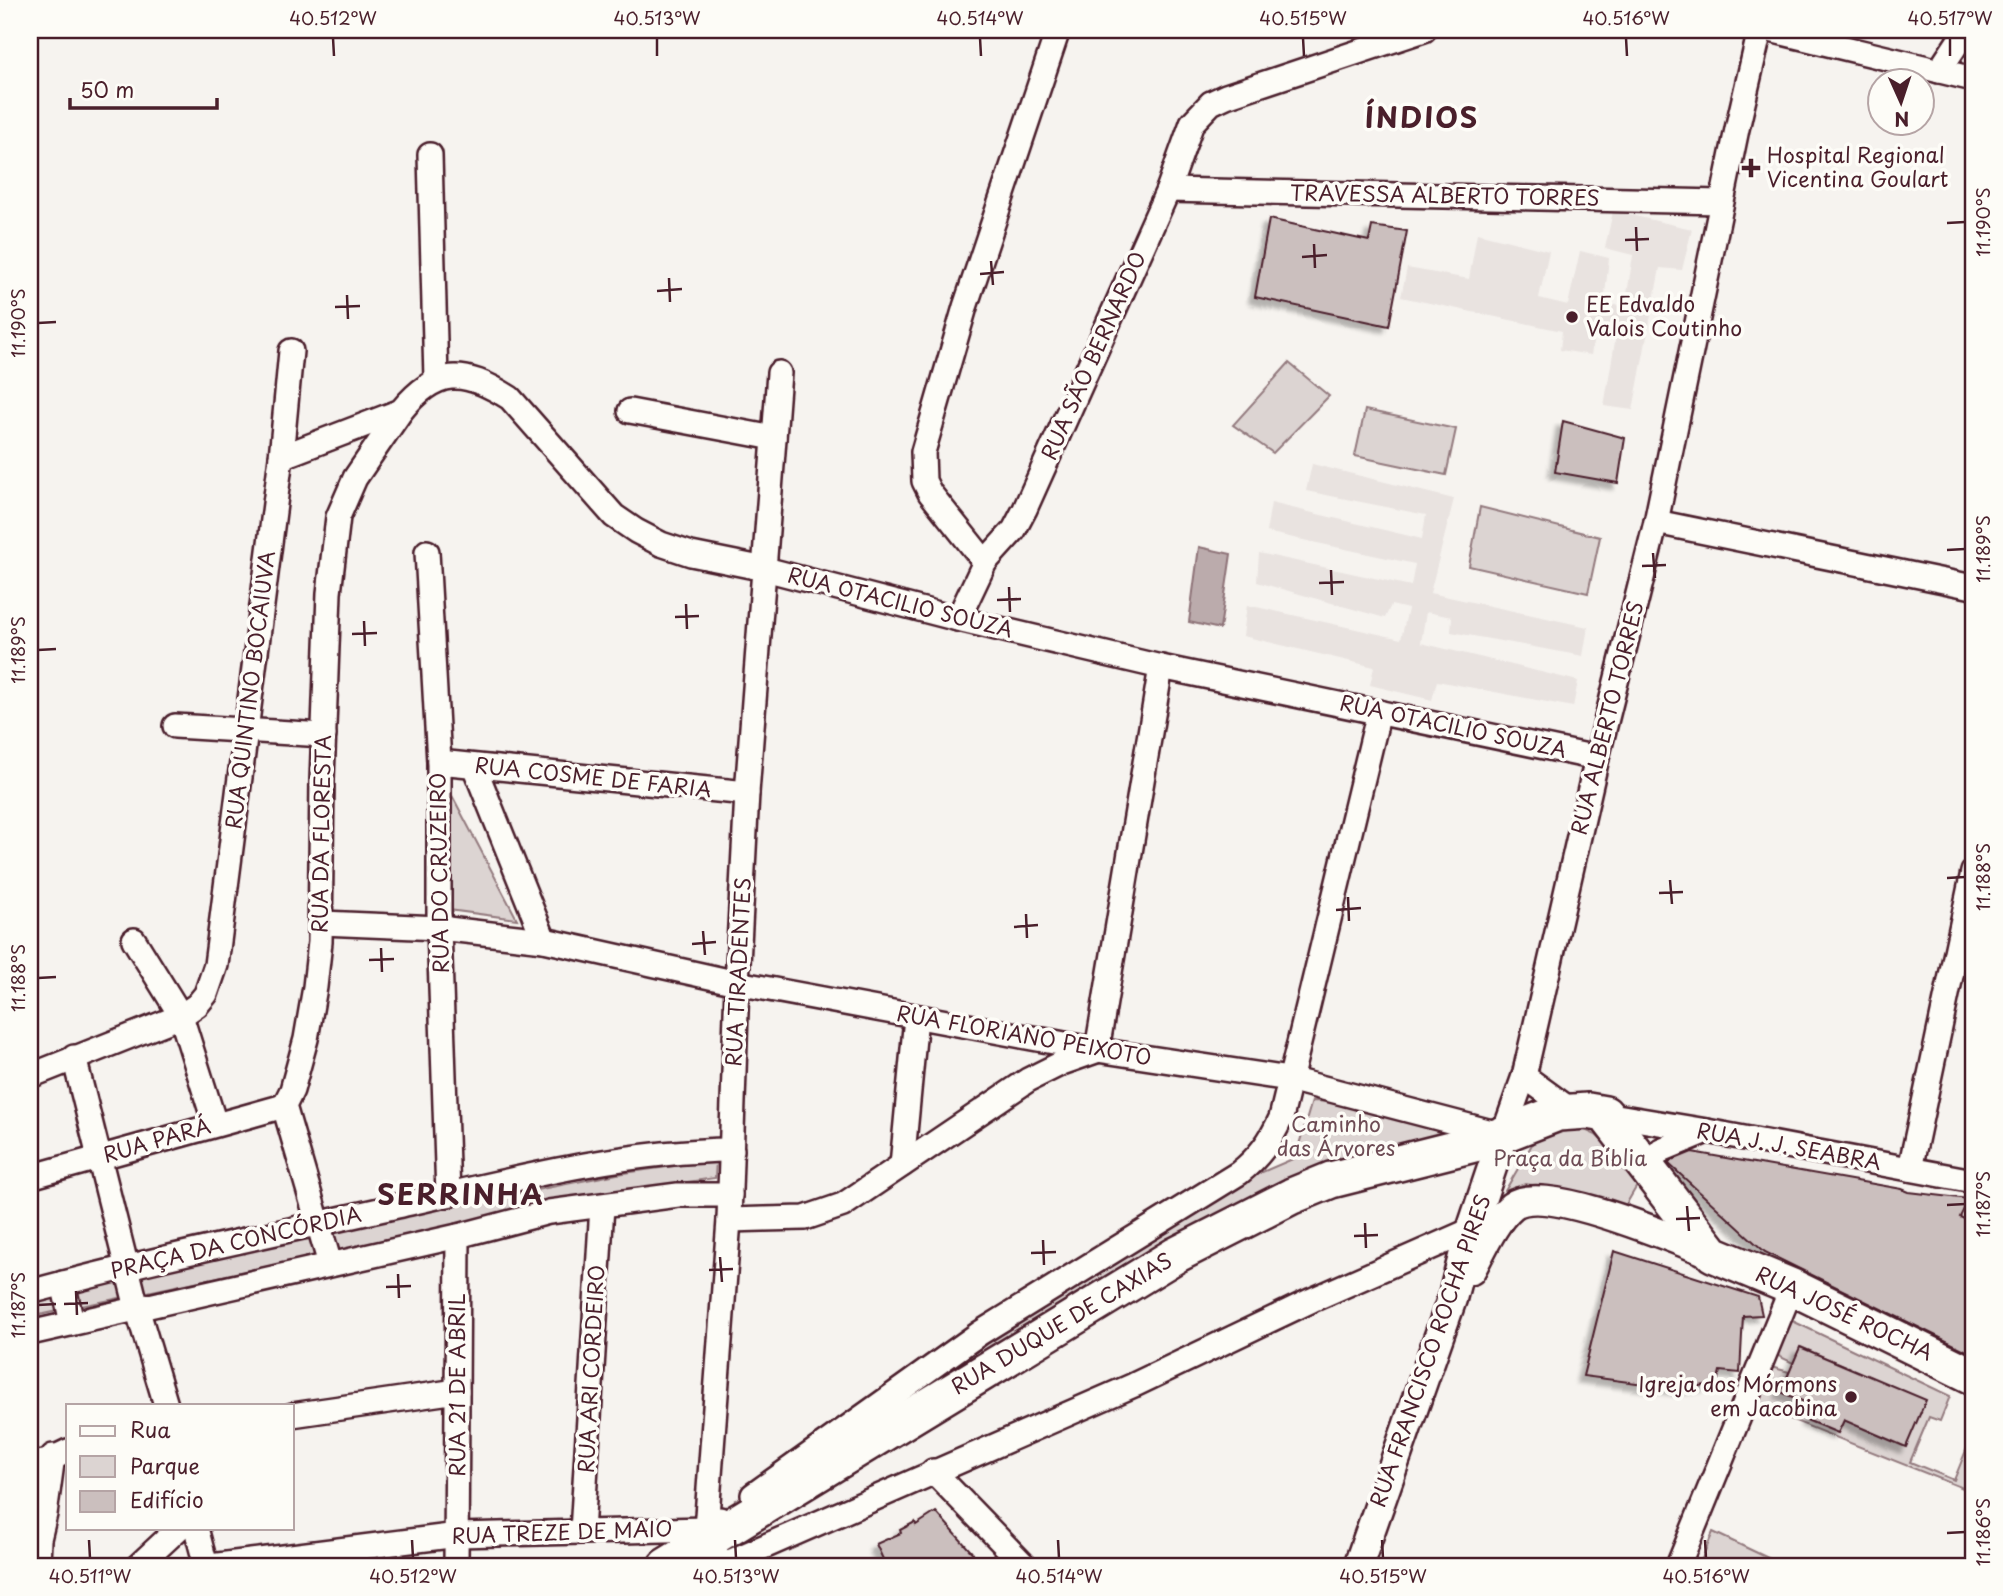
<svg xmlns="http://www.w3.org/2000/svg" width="2003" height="1596" font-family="'Playpen Sans',sans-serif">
<defs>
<filter id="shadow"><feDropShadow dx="-6" dy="6" stdDeviation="2" flood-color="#0004"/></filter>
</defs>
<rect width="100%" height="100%" fill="#f6f3ef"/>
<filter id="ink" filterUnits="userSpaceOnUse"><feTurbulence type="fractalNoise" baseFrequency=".0143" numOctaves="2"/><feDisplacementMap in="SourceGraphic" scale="14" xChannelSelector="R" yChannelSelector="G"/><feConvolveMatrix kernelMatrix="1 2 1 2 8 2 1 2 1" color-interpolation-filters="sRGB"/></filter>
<g filter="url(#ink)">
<g fill="#e9e3e0">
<path d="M1613,211L1692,229L1682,270L1660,268L1633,410L1604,406L1617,330L1596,326L1591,355L1560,350L1562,331L1401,297L1407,268L1469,279L1477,233L1549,251L1539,298L1568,305L1580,251L1609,258L1604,303L1625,307L1633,255L1605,248Z"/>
<path d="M1312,464L1454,499L1430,593L1588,627L1583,656L1451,632L1452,617L1426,612L1421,643L1578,681L1573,707L1437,681L1432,700L1370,685L1374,667L1243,636L1247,605L1401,639L1408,609L1391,605L1385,618L1257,582L1259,553L1411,586L1415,564L1266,532L1271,503L1422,539L1426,515L1306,491Z"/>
</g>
<g fill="#dcd4d2" stroke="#937a7e" stroke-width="2">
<path d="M1289,363L1329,396L1273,453L1233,425Z"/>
<path d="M1365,410L1456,429L1446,475L1355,456Z"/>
<path d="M1480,507L1600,537L1588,593L1469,566Z"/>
<path d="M446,784L517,919L449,910Z"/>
<path d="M1312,1101L1333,1102L1437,1126L1453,1144L1317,1178L744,1512L735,1500L760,1488L1223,1189L1295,1158Z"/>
<path d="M1574,1125L1596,1135L1641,1179L1624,1208L1561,1189L1525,1184L1505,1191L1534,1141Z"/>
<path d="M716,1160L715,1178L618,1192L30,1317V1303L256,1246L617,1174Z"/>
<path d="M1780,1315L1950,1396L1940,1421L1929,1417L1910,1462L1954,1480L1973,1433V1492L1745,1401L1760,1364L1789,1372L1781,1392L1814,1406L1808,1421L1838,1433L1844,1420L1905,1447L1925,1401L1801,1347L1793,1363L1766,1350Z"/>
<path d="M1713,1532L1785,1566H1699Z"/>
</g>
<path fill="#bbabac" stroke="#8e7378" stroke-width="2" d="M1199,547L1231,554L1220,629L1189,622Z"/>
<g fill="#cbbfbe" stroke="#4a1f2b" stroke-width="2" filter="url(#shadow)">
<path d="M1269,219L1369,241L1372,226L1407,231L1389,326L1255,297Z"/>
<path d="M1563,421L1625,438L1618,483L1555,472Z"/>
<path d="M1692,1152L1902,1189L1909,1192L1969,1199L1960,1217L1973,1223V1354L1765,1252L1669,1164L1670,1161Z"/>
<path d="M1614,1251L1758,1297L1762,1315L1743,1316L1740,1373L1720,1371L1717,1383L1682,1389L1583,1376Z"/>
<path d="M1800,1347L1926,1400L1906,1447L1844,1420L1838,1433L1807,1420L1814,1406L1781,1392Z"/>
<path d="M936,1512L984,1566H886L876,1544L901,1533L900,1530L915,1522L916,1525Z"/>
</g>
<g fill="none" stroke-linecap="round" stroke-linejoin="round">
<defs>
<g id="minor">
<path d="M1770,30L1973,79"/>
<path d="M1939,71L1966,30"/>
<path d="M430,155L436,379"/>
<path d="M1168,190L1721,202"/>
<path d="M630,411L774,438"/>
<path d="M281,457L401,411C436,368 463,368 510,398L614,516L636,531L661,544L691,554L765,569L958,619L1161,667L1597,758"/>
<path d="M1656,522L1973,587"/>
<path d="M427,552L439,762V928L448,1195"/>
<path d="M985,562L930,493L924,481L923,452L965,307L1058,30"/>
<path d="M958,619L985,562L1014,530L1025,509L1168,190L1192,123L1211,103L1226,96L1424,30"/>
<path d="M175,726L324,735"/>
<path d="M439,762L747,793"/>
<path d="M474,766L544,940"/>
<path d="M322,923L439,928L544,940L737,983L1097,1050L1289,1079L1503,1135L1524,1076L1597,758L1656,522L1737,129L1760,30"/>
<path d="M134,940L181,1016L215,1124"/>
<path d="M1097,1050L1161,667"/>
<path d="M74,1057L137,1308L166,1405"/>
<path d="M30,1076L181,1016L197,1005L206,994L216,965L281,457L291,351"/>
<path d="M1524,1076L1572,1111"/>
<path d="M1605,1114L1707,1131L1973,1181"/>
<path d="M902,1165L916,1017"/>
<path d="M1646,1168L1661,1150L1707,1131"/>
<path d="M1910,1169L1973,872"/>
<path d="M30,1177L284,1106"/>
<path d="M729,1220L805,1218L843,1205L1028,1080L1062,1063L1096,1051"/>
<path d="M330,1264L284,1106L292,1090L306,1039L315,987L320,942L322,780L329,593L338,517L355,478L401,411"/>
<path d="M63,1283L72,1323"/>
<path d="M30,1292C151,1259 274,1234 397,1206C507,1181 619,1151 732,1150"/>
<path d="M30,1333L458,1236L549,1212L678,1195H730"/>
<path d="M292,1415L457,1391"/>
<path d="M30,1464L45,1462L68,1451"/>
<path d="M933,1471L1025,1566"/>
<path d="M753,1495L980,1333L1239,1173C1259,1157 1270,1142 1281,1118L1379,712"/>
<path d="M196,1528L206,1566"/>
<path d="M582,1532L602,1206"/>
<path d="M724,1564L706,1542V1529L729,1220L737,983L747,793L779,373"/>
<path d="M38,1566L39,1539L45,1514L53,1456"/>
<path d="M138,1566L179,1528"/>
<path d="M210,1566L458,1535L706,1529L720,1519"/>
<path d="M456,1566L458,1236"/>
<path d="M720,1566L1134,1385L1312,1300L1471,1230"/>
<path d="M1678,1566L1792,1287"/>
</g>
<g id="tertiary">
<path d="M1471,1270C1482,1250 1494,1221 1512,1206C1543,1182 1677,1240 1713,1254"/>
<path d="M1358,1566L1452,1299L1466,1245L1503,1135"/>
</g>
<path id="primary" d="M666,1566L1176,1255L1292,1196L1331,1180L1486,1141L1558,1113L1588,1111L1605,1114L1713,1254L1792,1287L1973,1376"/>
</defs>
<use href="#minor" stroke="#4a1f2b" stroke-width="28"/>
<use href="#tertiary" stroke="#4a1f2b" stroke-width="33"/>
<use href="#primary" stroke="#4a1f2b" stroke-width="40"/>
<use href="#minor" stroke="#fdfcf7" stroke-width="23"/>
<use href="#tertiary" stroke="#fdfcf7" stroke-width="28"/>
<use href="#primary" stroke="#fdfcf7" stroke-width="35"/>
</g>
</g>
<path fill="none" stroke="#4a1f2b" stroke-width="2.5" d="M333,38L334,56M657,38V56M980,38L981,56M1303,38L1304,56M1626,38L1627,56M1950,38V56M1947,223L1965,222M1636,227L1637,251M1625,240L1649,239M1314,244L1315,268M1302,257L1327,255M991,261L993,285M980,274L1004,272M669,278L670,302M657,291L682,289M347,295L348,319M335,307L360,306M38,323L56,322M1947,550L1965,549M1653,553L1655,578M1642,566L1666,565M1331,570L1332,595M1319,583L1344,582M1009,587L1010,612M997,600L1021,599M686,604L687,629M675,617L699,616M364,621L365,646M352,634L377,633M38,650L56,649M1947,878L1965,877M1670,880L1672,904M1659,893L1683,892M1348,897L1349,921M1336,910L1361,908M1026,914L1027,938M1014,927L1038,925M703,931L705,955M692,944L716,942M381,948L382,972M369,960L394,959M38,978L56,977M1947,1205L1965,1204M1687,1206L1689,1231M1676,1219L1700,1218M1365,1223L1366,1248M1354,1236L1378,1235M1043,1240L1044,1265M1031,1253L1056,1252M720,1257L722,1282M709,1270L733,1269M398,1274L399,1298M386,1287L411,1286M76,1291L77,1315M64,1304L88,1303M38,1305L56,1304M1947,1533L1965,1532M89,1540L90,1558M412,1540L413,1558M735,1540L736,1558M1058,1540L1059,1558M1382,1540L1383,1558M1705,1540L1706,1558"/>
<g fill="#4a1f2b" stroke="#fdfcf7" stroke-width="2.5">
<path d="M1747.5 157.5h7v7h7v7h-7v7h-7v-7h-7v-7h7z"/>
<circle cx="1572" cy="317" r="7"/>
<circle cx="1851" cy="1397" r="7"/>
</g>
<g text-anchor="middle" stroke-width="7" stroke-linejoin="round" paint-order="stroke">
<g font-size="21" fill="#4a1f2b" stroke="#fdfcf7" text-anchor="start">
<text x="1767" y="163">Hospital Regional<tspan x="1767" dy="24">Vicentina Goulart</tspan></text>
<text x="1586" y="312">EE Edvaldo<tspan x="1586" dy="24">Valois Coutinho</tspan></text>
<text x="1837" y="1392" text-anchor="end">Igreja dos Mórmons<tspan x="1837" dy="24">em Jacobina</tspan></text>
</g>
<g font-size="21" fill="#4a1f2b" stroke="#fdfcf7">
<text transform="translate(1445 196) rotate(1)" y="7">TRAVESSA ALBERTO TORRES</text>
<text transform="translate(1094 356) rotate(-66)" y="7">RUA SÃO BERNARDO</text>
<text transform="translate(900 603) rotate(14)" y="7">RUA OTACILIO SOUZA</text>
<text transform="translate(251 690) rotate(-83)" y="7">RUA QUINTINO BOCAIUVA</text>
<text transform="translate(1608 718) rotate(-76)" y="7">RUA ALBERTO TORRES</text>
<text transform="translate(1453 727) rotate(12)" y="7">RUA OTACILIO SOUZA</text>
<text transform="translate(593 778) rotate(6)" y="7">RUA COSME DE FARIA</text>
<text transform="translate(322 834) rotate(-89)" y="7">RUA DA FLORESTA</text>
<text transform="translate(440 873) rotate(-91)" y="7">RUA DO CRUZEIRO</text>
<text transform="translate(739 972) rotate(-87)" y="7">RUA TIRADENTES</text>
<text transform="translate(1024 1036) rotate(10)" y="7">RUA FLORIANO PEIXOTO</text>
<text transform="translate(157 1141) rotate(-16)" y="7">RUA PARÁ</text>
<text transform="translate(1789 1147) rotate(10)" y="7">RUA J. J. SEABRA</text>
<text transform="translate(236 1243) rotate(-13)" y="7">PRAÇA DA CONCÓRDIA</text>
<text transform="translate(1844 1314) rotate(25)" y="7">RUA JOSÉ ROCHA</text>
<text transform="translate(1062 1324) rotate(-31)" y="7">RUA DUQUE DE CAXIAS</text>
<text transform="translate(1431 1351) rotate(-71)" y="7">RUA FRANCISCO ROCHA PIRES</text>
<text transform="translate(592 1369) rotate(-87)" y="7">RUA ARI CORDEIRO</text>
<text transform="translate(458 1385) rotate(-90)" y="7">RUA 21 DE ABRIL</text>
<text transform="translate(562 1533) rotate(-2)" y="7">RUA TREZE DE MAIO</text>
</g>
<g font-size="21" fill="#6e4c55" stroke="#fdfcf7">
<text x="1336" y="1132">Caminho<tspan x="1336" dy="24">das Árvores</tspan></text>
<text x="1570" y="1166">Praça da Bíblia</text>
</g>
<g font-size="28" font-weight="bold" letter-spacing="2" fill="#4a1f2b" stroke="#fdfcf7">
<text x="1422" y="128">ÍNDIOS</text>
<text x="461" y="1205">SERRINHA</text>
</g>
</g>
<rect width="2003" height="1596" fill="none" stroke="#fdfcf7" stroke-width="77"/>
<rect x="66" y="1404" width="228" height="126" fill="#fdfcf7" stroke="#b5a4a5" stroke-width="2"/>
<rect x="80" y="1426" width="35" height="10" fill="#fdfcf7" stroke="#b5a4a5" stroke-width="2"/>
<text x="130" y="1438" font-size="21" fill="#4a1f2b">Rua</text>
<rect x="80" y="1456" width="35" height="21" fill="#dcd4d2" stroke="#b5a4a5" stroke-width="2"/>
<text x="130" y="1474" font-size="21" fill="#4a1f2b">Parque</text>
<rect x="80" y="1491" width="35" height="21" fill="#cbbfbe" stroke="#b5a4a5" stroke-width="2"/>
<text x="130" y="1508" font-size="21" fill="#4a1f2b">Edifício</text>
<g transform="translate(1901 102) rotate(177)"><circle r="33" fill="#fdfcf7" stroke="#b5a4a5" stroke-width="2"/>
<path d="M0-5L12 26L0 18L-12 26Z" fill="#4a1f2b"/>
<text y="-10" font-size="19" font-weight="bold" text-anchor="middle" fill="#4a1f2b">N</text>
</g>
<path d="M70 98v10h147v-10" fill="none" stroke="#4a1f2b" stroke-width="3.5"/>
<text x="80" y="98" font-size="21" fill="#4a1f2b" stroke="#fdfcf7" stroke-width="5" paint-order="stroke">50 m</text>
<rect x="38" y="38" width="1927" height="1520" fill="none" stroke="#4a1f2b" stroke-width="2.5"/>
<g font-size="18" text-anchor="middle" fill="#4a1f2b">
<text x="333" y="25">40.512°W</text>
<text x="657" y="25">40.513°W</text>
<text x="980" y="25">40.514°W</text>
<text x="1303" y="25">40.515°W</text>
<text x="1626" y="25">40.516°W</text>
<text x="1950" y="25">40.517°W</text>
<text transform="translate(1984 222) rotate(-90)" y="6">11.190°S</text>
<text transform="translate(19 323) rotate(-90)" y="6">11.190°S</text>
<text transform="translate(1984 549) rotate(-90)" y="6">11.189°S</text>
<text transform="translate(19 650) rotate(-90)" y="6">11.189°S</text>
<text transform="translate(1984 877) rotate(-90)" y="6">11.188°S</text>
<text transform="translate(19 978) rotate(-90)" y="6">11.188°S</text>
<text transform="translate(1984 1204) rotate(-90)" y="6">11.187°S</text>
<text transform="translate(19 1305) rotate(-90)" y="6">11.187°S</text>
<text transform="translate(1984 1532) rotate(-90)" y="6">11.186°S</text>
<text x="90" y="1583">40.511°W</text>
<text x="413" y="1583">40.512°W</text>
<text x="736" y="1583">40.513°W</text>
<text x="1059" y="1583">40.514°W</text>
<text x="1383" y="1583">40.515°W</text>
<text x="1706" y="1583">40.516°W</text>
</g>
</svg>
